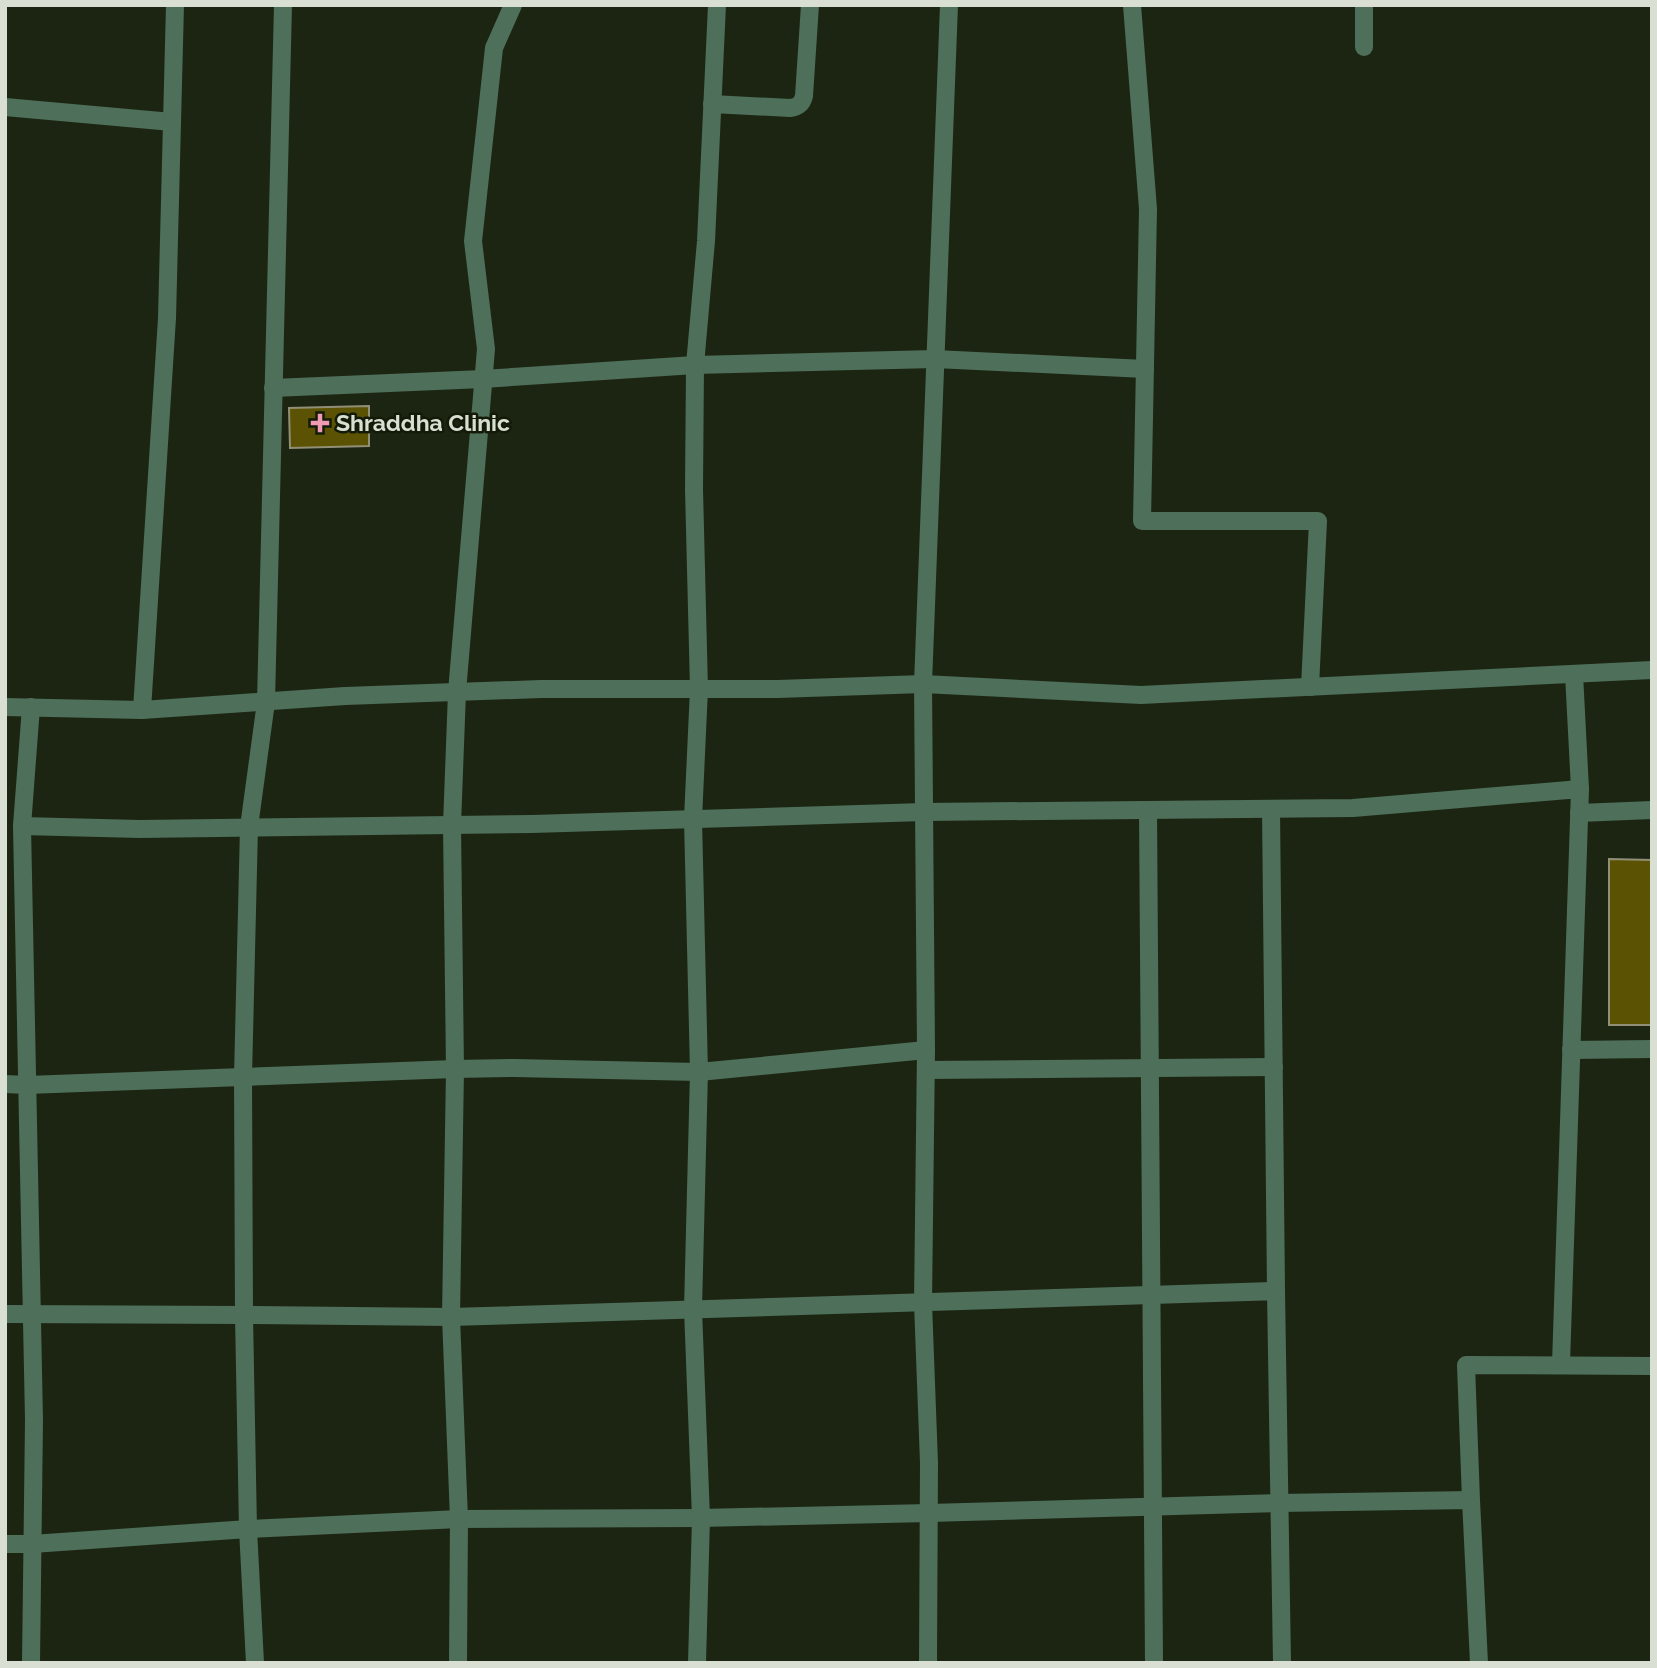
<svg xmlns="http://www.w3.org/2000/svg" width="1657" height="1668" font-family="Raleway,sans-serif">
<rect width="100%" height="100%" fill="#1c2512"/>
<g fill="#5b5303" stroke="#918f76" stroke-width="2">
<path d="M369,406V446L290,448L289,408Z"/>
<path d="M1609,859L1652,860V1025H1609Z"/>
</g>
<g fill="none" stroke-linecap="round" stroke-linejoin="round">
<g stroke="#4e6f59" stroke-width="18">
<path d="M1132,5L1148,209L1142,521H1318L1310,687"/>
<path d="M1364,5V47"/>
<path d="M712,104L790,108C798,107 802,104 804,96L810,5"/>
<path d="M5,107L172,122"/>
<path d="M273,388L483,379L695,365L935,359L1145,369"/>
<path d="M1574,674L1580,789"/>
<path d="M5,707L142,710L167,318L175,5"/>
<path d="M31,707L22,826L140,829L532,824L924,812L1353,808L1580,789L1561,1364"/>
<path d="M142,710L345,696L541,689H778L923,684L1141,695L1652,670"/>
<path d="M1271,809L1276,1291"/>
<path d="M1148,810L1154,1663"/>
<path d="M1579,813L1652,810"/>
<path d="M22,826L34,1420L31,1663"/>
<path d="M1571,1050L1652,1049"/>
<path d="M926,1070L1274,1067"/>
<path d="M5,1084L27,1085L455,1069L514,1068L699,1072L926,1050"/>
<path d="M5,1314L244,1315L451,1317L1276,1291L1282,1663"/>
<path d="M1471,1500L1466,1365L1652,1366"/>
<path d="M5,1544H32L248,1529L459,1519L701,1518L929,1513L1279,1503L1471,1500L1479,1663"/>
<path d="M255,1663L248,1529L244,1315L243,1077L249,827L266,702L283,5"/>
<path d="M458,1663L459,1519L451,1317L455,1069L452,825L457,692L486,349L473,241L494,48L513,5"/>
<path d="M697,1663L701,1518L693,1309L699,1072L693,819L699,689L694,489L695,365L706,241L717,5"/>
<path d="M928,1663L929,1463L923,1303L926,1050L923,684L949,5"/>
</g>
</g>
<path fill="#f19ab4" stroke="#131b08" stroke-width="2.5" d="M316.5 412.5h7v7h7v7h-7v7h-7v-7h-7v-7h7z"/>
<g text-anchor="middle" stroke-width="5" stroke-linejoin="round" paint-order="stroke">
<g font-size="23" font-weight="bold" fill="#d9e0d3" stroke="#131b08" text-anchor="start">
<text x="336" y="431">Shraddha Clinic</text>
</g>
</g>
<rect width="1657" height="1668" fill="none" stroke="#d9e0d3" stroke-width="14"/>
</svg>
